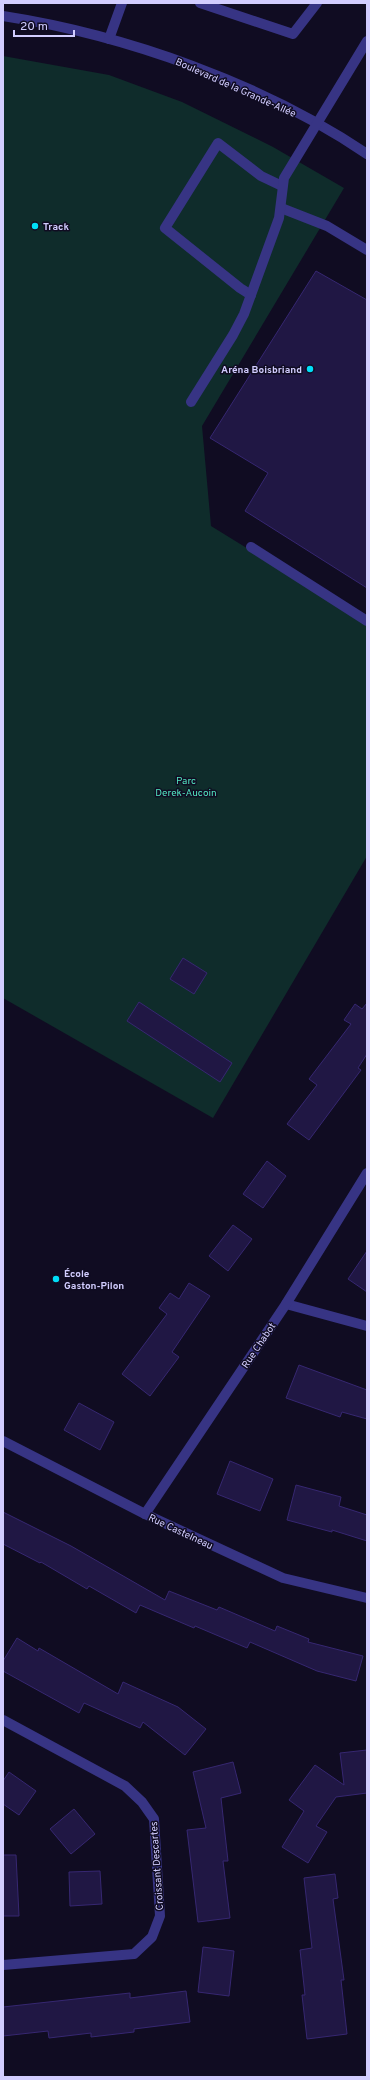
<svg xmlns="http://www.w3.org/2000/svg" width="370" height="2080" font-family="Overpass,sans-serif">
<rect width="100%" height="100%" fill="#100c22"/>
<path fill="#0f2c2b" d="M3,56L109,75L182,102L273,147L344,188L202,426L211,526L367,622V856L213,1118L3,998Z"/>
<g fill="#201744" stroke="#362771">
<path d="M316,271L367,300V588L245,511L268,473L210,438Z"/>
<path d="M183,958L207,973L194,994L170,979Z"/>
<path d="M139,1002L232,1063L220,1082L127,1021Z"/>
<path d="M367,1003V1054L358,1068L361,1070L309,1140L287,1124L317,1085L309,1079L351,1024L344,1020L355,1004L362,1009Z"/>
<path d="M267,1161L286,1176L263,1208L243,1194Z"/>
<path d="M233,1225L252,1239L228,1271L209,1256Z"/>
<path d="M367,1251V1292L348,1279Z"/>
<path d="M189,1283L210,1296L172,1352L179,1357L150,1396L122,1374L167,1314L159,1308L170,1293L179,1299Z"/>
<path d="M299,1365L367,1390V1419L342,1412L340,1417L286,1398Z"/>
<path d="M79,1403L114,1422L100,1450L64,1430Z"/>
<path d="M230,1461L273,1479L260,1511L217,1494Z"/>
<path d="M296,1485L341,1497L339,1506L367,1515V1541L332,1530V1532L287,1520Z"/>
<path d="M3,1512L71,1546L165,1600L169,1591L217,1610L219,1607L275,1631L277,1626L309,1639L308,1642L363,1656L356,1681L317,1671L250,1642L247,1648L195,1626L194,1628L140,1605L136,1613L89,1586L87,1589L41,1562L40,1563L3,1544Z"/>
<path d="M17,1638L38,1651L39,1648L118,1694L123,1682L178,1707L206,1729L185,1755L143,1722L140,1728L84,1703L79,1713L3,1671V1661Z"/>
<path d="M367,1750V1793L336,1797L316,1826L327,1832L308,1863L282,1847L304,1811L289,1800L315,1765L344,1785L340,1753Z"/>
<path d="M233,1762L241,1793L221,1798L228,1861H223L230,1918L198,1922L187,1830L206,1828L193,1772Z"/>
<path d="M9,1772L36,1791L19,1815L3,1804V1781Z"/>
<path d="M74,1809L95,1834L71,1854L50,1829Z"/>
<path d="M3,1855H16L19,1916H3Z"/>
<path d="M100,1871L102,1904L70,1906L69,1872Z"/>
<path d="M335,1874L338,1898L333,1899L344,1980H341L347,2034L307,2039L302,1995H305L300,1950L312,1948L304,1878Z"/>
<path d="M203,1947L234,1951L229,1996L198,1992Z"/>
<path d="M186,1991L190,2022L134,2029V2032L91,2037V2033L49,2038L48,2031L3,2036V2007L130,1993V1998Z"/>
</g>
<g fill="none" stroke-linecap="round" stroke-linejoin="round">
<g stroke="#373484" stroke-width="10">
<path d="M200,3L293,34L317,3"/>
<path d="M3,16C126,35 264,84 367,154"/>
<path d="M109,39L122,3"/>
<path d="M281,208L327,226L367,250"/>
<path d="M251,295L240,288L165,228L218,143L261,176L282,186"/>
<path d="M191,402L233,335L244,314L279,218L284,178L367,41"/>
<path d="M251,547L367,621"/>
<path d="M286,1304L367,1326"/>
<path d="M3,1441L145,1514L283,1578L367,1598"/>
<path d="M145,1514L286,1304L367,1173"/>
<path d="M3,1720L125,1786L142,1802L154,1819L160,1916L152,1937L134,1954L3,1965"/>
</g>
</g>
<g fill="#00def8" stroke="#100c22" stroke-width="1.5">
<circle cx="35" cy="226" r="4"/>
<circle cx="310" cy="369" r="4"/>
<circle cx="56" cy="1279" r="4"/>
</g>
<g text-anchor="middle" stroke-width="3" stroke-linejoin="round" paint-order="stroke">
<g font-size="10" fill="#d2cdff" stroke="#100c22">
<text transform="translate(236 87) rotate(24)" y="4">Boulevard de la Grande-Allée</text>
<text transform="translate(258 1345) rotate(-56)" y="4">Rue Chabot</text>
<text transform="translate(181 1531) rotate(25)" y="4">Rue Castelneau</text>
<text transform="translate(156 1866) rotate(-94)" y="4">Croissant Descartes</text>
</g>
<g font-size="10" font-weight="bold" fill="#d2cdff" stroke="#100c22" text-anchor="start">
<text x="43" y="230">Track</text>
<text x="302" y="373" text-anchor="end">Aréna Boisbriand</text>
<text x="64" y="1277">École<tspan x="64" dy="12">Gaston-Pilon</tspan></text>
</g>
<g font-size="10" fill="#52e6c1" stroke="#100c22">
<text x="186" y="784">Parc<tspan x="186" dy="12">Derek-Aucoin</tspan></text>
</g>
</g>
<rect width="370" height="2080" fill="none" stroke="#d2cdff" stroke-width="8"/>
<path d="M14 30v6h60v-6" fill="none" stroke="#d2cdff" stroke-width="2"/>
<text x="20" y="30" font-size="12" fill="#d2cdff" stroke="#100c22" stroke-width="3" paint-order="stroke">20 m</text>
</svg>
